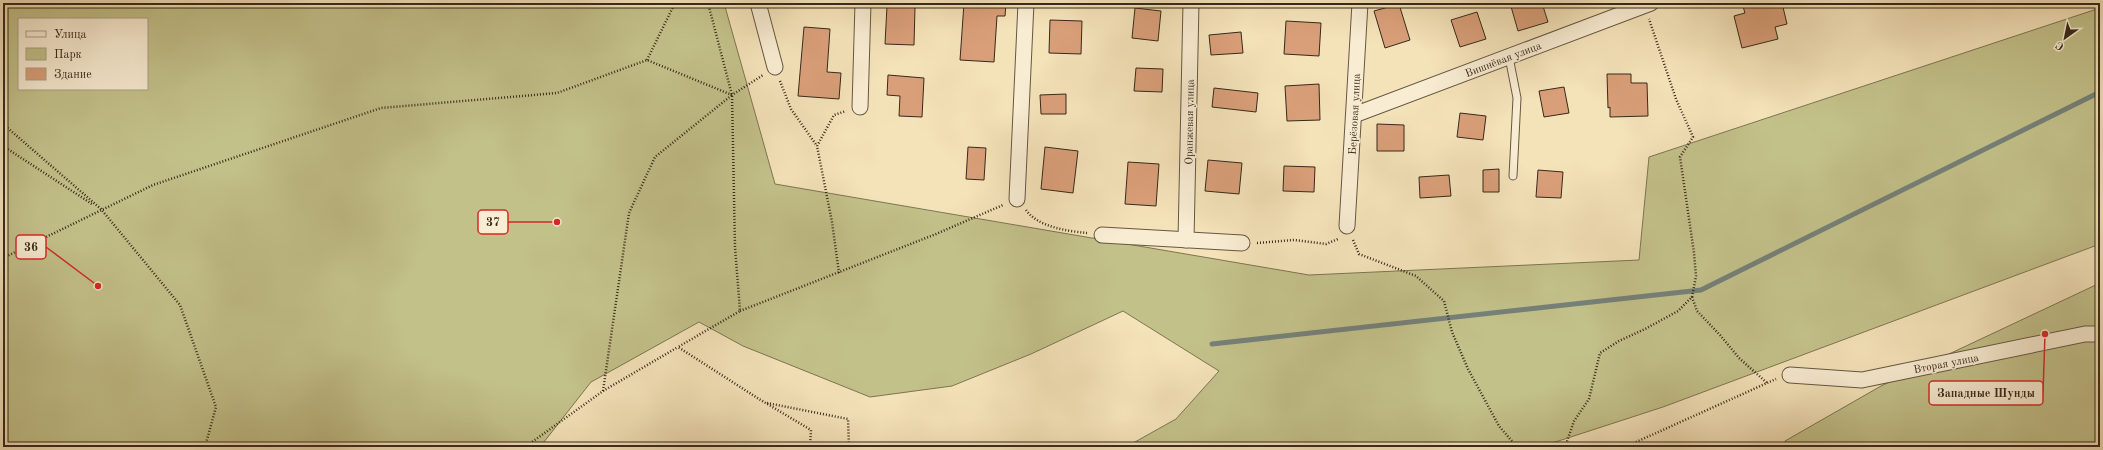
<svg xmlns="http://www.w3.org/2000/svg" width="2103" height="450" font-family="'Old Standard TT',serif">
<rect width="100%" height="100%" fill="#f4e2b9"/>
<filter id="stains"><feTurbulence type="fractalNoise" baseFrequency=".005" numOctaves="4"/><feColorMatrix values="0 0 0 0 .2 0 0 0 0 .09 0 0 0 0 .02 0 0 0 .5 -.17"/></filter>
<radialGradient id="worn" r=".72"><stop offset=".6" stop-color="#630" stop-opacity="0"/><stop offset="1" stop-color="#630" stop-opacity=".3"/></radialGradient>
<g fill="#c3c18a" stroke="#7d7552" fill-rule="evenodd">
<path d="M3,3H724L775,184L1309,275L1639,260L1649,157L2100,8V244L1663,407L1540,447H1126L1176,419L1219,371L1123,311L1031,354L952,386L870,397L743,346L699,322L591,382L540,447H3ZM19,19H147V89H19Z"/>
<path d="M2100,283V447H1785V441L1881,386Z"/>
</g>
<g fill="none" stroke-linecap="round" stroke-linejoin="round">
<path stroke="#758179" stroke-width="5" d="M1212,344L1701,290L2100,92"/>
</g>
<g fill="#d99f79" stroke="#37291b">
<path d="M964,3H1006L1005,16H997L994,62L960,60Z"/>
<path d="M1510,3H1542L1548,22L1518,31Z"/>
<path d="M1742,3H1782L1787,24L1775,27L1778,39L1742,48L1734,16L1745,13Z"/>
<path d="M1399,4L1410,40L1385,48L1374,11Z"/>
<path d="M887,6L915,7L914,45L885,44Z"/>
<path d="M1135,8L1161,11L1158,41L1132,38Z"/>
<path d="M1477,12L1486,39L1460,47L1451,20Z"/>
<path d="M1050,20L1082,21L1081,54L1049,53Z"/>
<path d="M1286,21L1321,23L1319,56L1284,54Z"/>
<path d="M804,27L830,29L827,72L841,73L839,99L798,96Z"/>
<path d="M1241,32L1243,53L1211,55L1209,35Z"/>
<path d="M1136,68L1163,69L1162,92L1134,91Z"/>
<path d="M1607,74H1631V83H1647L1648,116L1610,117V107L1608,108Z"/>
<path d="M888,75L924,78L922,117L899,116L900,96L887,95Z"/>
<path d="M1319,84L1320,120L1287,121L1285,86Z"/>
<path d="M1564,87L1569,113L1544,117L1539,91Z"/>
<path d="M1214,88L1258,93L1256,112L1212,107Z"/>
<path d="M1066,94V114H1041L1040,95Z"/>
<path d="M1460,113L1486,116L1483,140L1457,137Z"/>
<path d="M1377,124L1404,125V151H1377Z"/>
<path d="M968,147L986,148L984,180L966,179Z"/>
<path d="M1045,147L1078,151L1073,193L1041,189Z"/>
<path d="M1208,160L1242,163L1239,194L1205,191Z"/>
<path d="M1128,162L1159,164L1156,206L1125,204Z"/>
<path d="M1284,166L1315,167L1314,192L1283,191Z"/>
<path d="M1499,169V192H1483V170Z"/>
<path d="M1538,170L1563,172L1561,198L1536,197Z"/>
<path d="M1449,175L1451,196L1420,198L1419,177Z"/>
</g>
<g fill="none" stroke-linecap="round" stroke-linejoin="round">
<defs>
<path id="service" d="M1509,57L1517,98L1513,176"/>
<g id="minor">
<path d="M758,3L775,67"/>
<path d="M860,107L863,3"/>
<path d="M1354,115L1651,3"/>
<path d="M1017,199L1026,3"/>
<path d="M1347,226L1360,3"/>
<path d="M1102,235L1242,243"/>
<path d="M1186,240L1191,3"/>
<path d="M1790,375L1862,380L2085,334H2100"/>
</g>
</defs>
<use href="#service" stroke="#665742" stroke-width="9"/>
<use href="#minor" stroke="#665742" stroke-width="17"/>
<g stroke="#37291b" stroke-width="2.5" stroke-dasharray="1 2" stroke-linecap="butt">
<path d="M708,3L732,95L735,247L740,311L678,347L759,399L811,430L810,447"/>
<path d="M647,60L675,3"/>
<path d="M780,81L791,109L817,146"/>
<path d="M3,124L101,209L180,305L216,407L205,447"/>
<path d="M3,146L92,204"/>
<path d="M1026,210C1038,227 1067,231 1087,233"/>
<path d="M1353,240L1359,254L1416,276L1444,301L1452,332L1468,369L1499,426L1517,447"/>
<path d="M1257,243L1294,240L1326,244L1338,239"/>
<path d="M3,258L153,185L381,108L557,93L647,60L732,95L763,75"/>
<path d="M839,273L832,222L817,146L834,115L846,111"/>
<path d="M1692,297L1697,311L1720,335L1739,358L1767,383"/>
<path d="M740,311L936,234L1003,205"/>
<path d="M603,391L629,213L655,157L732,95"/>
<path d="M767,403L848,419L849,447"/>
<path d="M3,442L22,447"/>
<path d="M525,447L603,391L678,347"/>
<path d="M1565,447L1574,421L1589,399L1600,353L1619,341L1645,329L1678,311L1692,297L1696,276L1694,253L1680,157L1693,137L1676,99L1649,19"/>
<path d="M1625,447L1776,379"/>
</g>
<use href="#service" stroke="#f8ecd2" stroke-width="7"/>
<use href="#minor" stroke="#f8ecd2" stroke-width="15"/>
</g>
<g text-anchor="middle" stroke-width="3" stroke-linejoin="round" paint-order="stroke">
<g font-size="11" fill="#37291b" stroke="#f8ecd2">
<text transform="translate(1503 59) rotate(-21)" y="4">Вишнёвая улица</text>
<text transform="translate(1354 114) rotate(-87)" y="4">Берёзовая улица</text>
<text transform="translate(1189 122) rotate(-89)" y="4">Оранжевая улица</text>
<text transform="translate(1946 363) rotate(-11)" y="4">Вторая улица</text>
</g>
</g>
<path fill="none" stroke="#d62828" stroke-width="1.5" d="M557 222L508 222M98 286L46 247M2045 334L2043 393"/>
<g fill="#d62828" stroke="#f8ecd2" stroke-width="1.5">
<circle cx="557" cy="222" r="4"/>
<circle cx="98" cy="286" r="4"/>
<circle cx="2045" cy="334" r="4"/>
</g>
<g fill="#f8ecd2" stroke="#d62828" stroke-width="1.5">
<rect x="478" y="210" width="30" height="24" rx="4"/>
<rect x="16" y="235" width="30" height="24" rx="4"/>
<rect x="1929" y="381" width="114" height="24" rx="4"/>
</g>
<g font-size="12" text-anchor="middle" font-weight="bold" fill="#37291b">
<text x="493" y="226">37</text>
<text x="31" y="251">36</text>
<text x="1986" y="397">Западные Шунды</text>
</g>
<rect width="2103" height="450" fill="none" stroke="#f4e2b9" stroke-width="16"/>
<rect x="4" y="4" width="2095" height="442" fill="none" stroke="#37291b" stroke-width="2"/>
<rect x="8" y="8" width="2087" height="434" fill="none" stroke="#37291b"/>
<rect x="18" y="18" width="130" height="72" fill="#f8ecd2" stroke="#ab9e89"/>
<rect x="26" y="31" width="20" height="6" fill="#f8ecd2" stroke="#ab9e89"/>
<text x="54" y="38" font-size="12" fill="#37291b">Улица</text>
<rect x="26" y="48" width="20" height="12" fill="#c3c18a" stroke="#ab9e89"/>
<text x="54" y="58" font-size="12" fill="#37291b">Парк</text>
<rect x="26" y="68" width="20" height="12" fill="#d99f79" stroke="#ab9e89"/>
<text x="54" y="78" font-size="12" fill="#37291b">Здание</text>
<g transform="translate(2065 38) rotate(213)" stroke="#f8ecd2" stroke-width="3" paint-order="stroke">
<path d="M0-3L7 15L0 10L-7 15Z" fill="#37291b"/>
<text y="-6" font-size="11" font-weight="bold" text-anchor="middle" fill="#37291b">С</text>
</g>
<rect width="100%" height="100%" filter="url(#stains)"/>
<rect width="100%" height="100%" fill="url(#worn)"/>
</svg>
